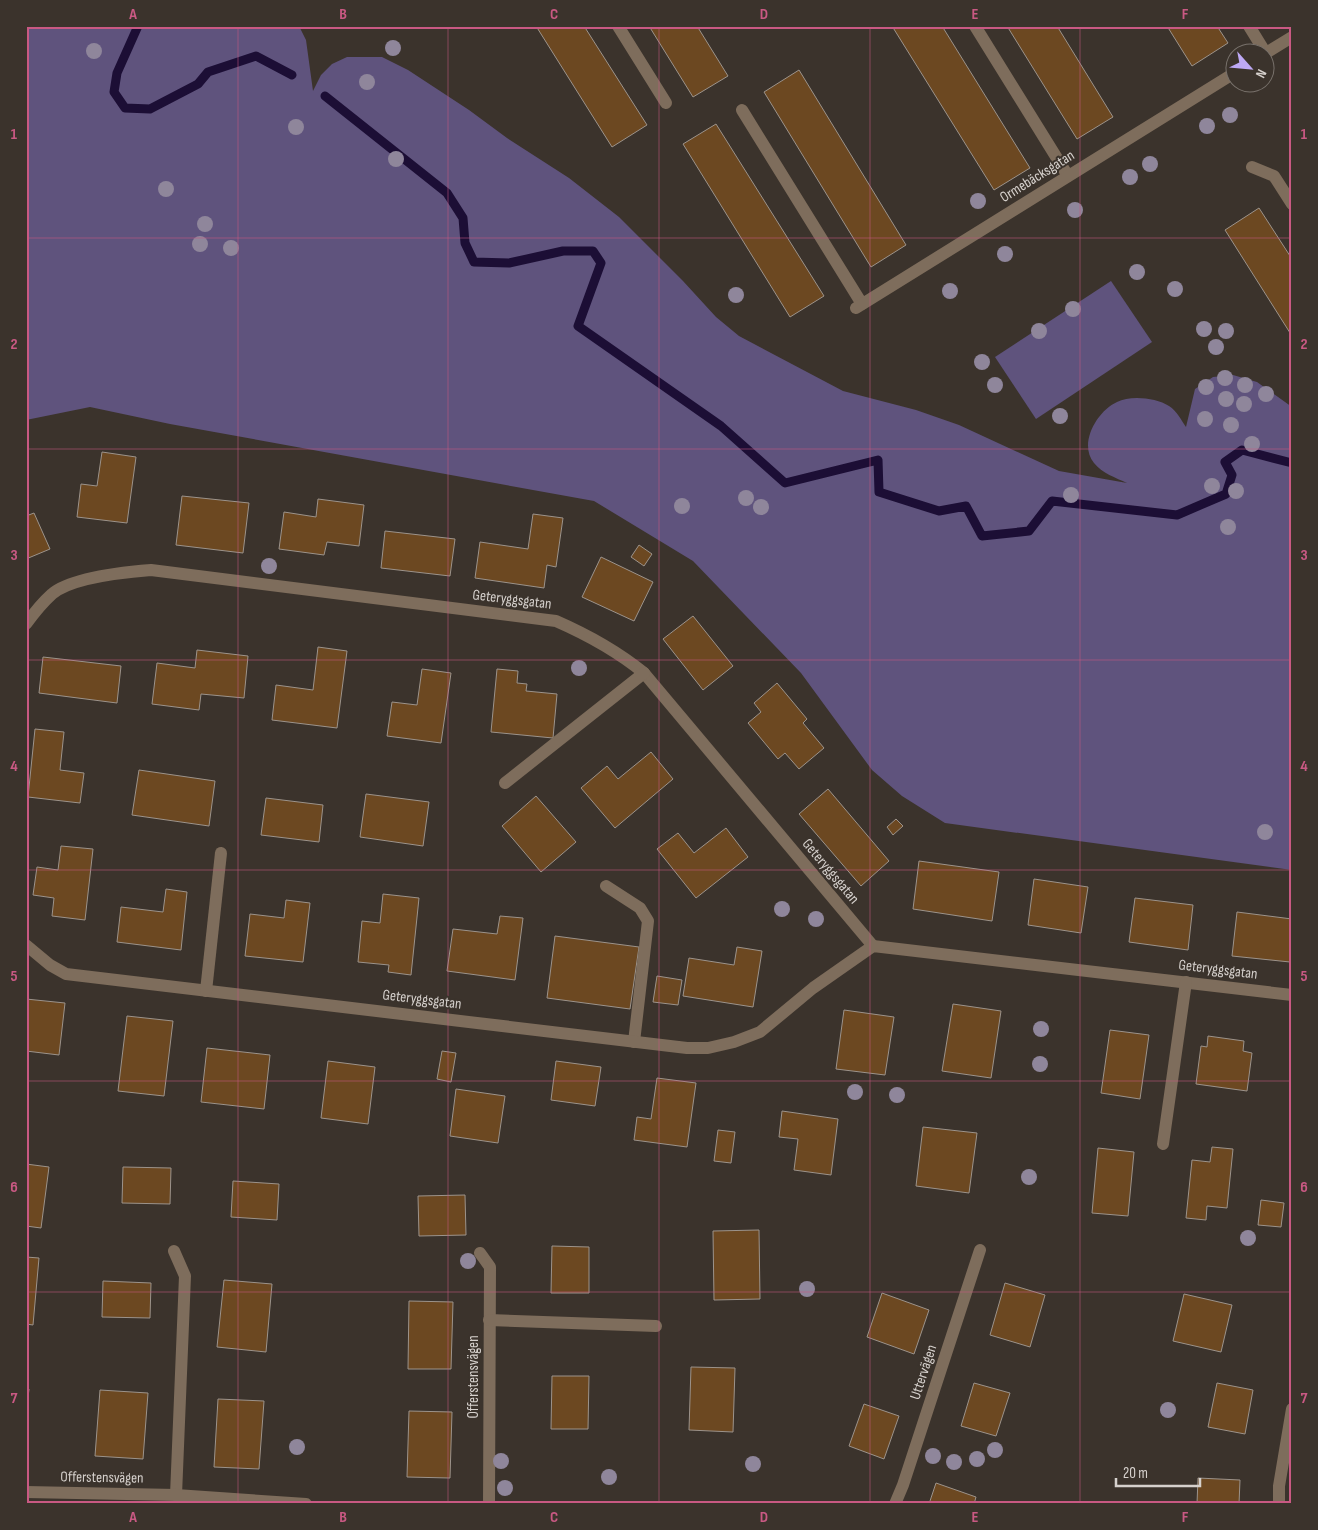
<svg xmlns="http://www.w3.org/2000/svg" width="1318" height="1530" font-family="'Sofia Sans Condensed',sans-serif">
<rect width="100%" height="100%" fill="#3b332c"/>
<g fill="#5f537d">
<path d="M26,26H299L306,40L313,91L321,75L332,64L347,57H382L408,70L469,110L507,138L569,178L619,217L683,281L716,317L739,336L843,391L916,410L959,425L1059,471L1127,483C1116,478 1102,473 1094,463C1078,444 1097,411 1117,402C1131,395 1156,398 1169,406C1177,411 1181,420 1186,427L1195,389L1213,377L1233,375L1257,382L1292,407V870L945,823L902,796L872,770L801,673L693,561L594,501L170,424L90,407L26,420Z"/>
<path d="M1111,281L1152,342L1036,419L995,357Z"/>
</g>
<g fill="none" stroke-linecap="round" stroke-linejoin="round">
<g stroke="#1c0e35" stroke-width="9">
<path d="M138,26L117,73L114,92L125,108L150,109L198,84L208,72L256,56L292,75"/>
<path d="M325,96L447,193L463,218L465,243L474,262L509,263L563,251H593L601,263L578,326L721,426L785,483L878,460L879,492L939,511L966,506L982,536L1029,531L1052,501L1177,515L1226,494L1232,475L1225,462L1242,450L1292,463"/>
</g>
</g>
<g fill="#6c4821" stroke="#9c938b">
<path d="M536,26H584L647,125L612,147Z"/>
<path d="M649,26H697L728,76L693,97Z"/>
<path d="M892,26H942L1030,168L994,190Z"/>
<path d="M1007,26H1057L1113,117L1077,139Z"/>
<path d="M1167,26H1217L1228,43L1192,66Z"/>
<path d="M799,70L906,245L871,267L764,92Z"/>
<path d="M716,124L824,296L790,317L683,144Z"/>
<path d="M1259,208L1292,259V336L1225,230Z"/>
<path d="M102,452L136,457L127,523L77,517L81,484L97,486Z"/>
<path d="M182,496L249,503L243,553L176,545Z"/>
<path d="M318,499L364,505L359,546L327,542L324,555L279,549L284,512L316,517Z"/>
<path d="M34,513L50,549L26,559V516Z"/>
<path d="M533,514L563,518L556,567L547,565L544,588L475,578L480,542L528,549Z"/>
<path d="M385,531L455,539L450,576L381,568Z"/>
<path d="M639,545L652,554L644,566L631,557Z"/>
<path d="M601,557L653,582L634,621L582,597Z"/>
<path d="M693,616L733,666L703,690L663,639Z"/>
<path d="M318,647L347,651L337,728L272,720L276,685L313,690Z"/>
<path d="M197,650L248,656L244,698L201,694L199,710L152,704L157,663L195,668Z"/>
<path d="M43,657L121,666L117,703L39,693Z"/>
<path d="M422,669L451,673L441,743L387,736L392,702L417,705Z"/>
<path d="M497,669L518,671L517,683L527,684L526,691L557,694L553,738L491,732Z"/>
<path d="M777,683L807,719L803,723L824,748L799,769L785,753L778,759L748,723L761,712L754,703Z"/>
<path d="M35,729L64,732L60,770L84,773L80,803L28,797Z"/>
<path d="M651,752L673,779L615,828L581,788L607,766L618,779Z"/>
<path d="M139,770L215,781L209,826L132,815Z"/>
<path d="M828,789L889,861L861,886L799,814Z"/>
<path d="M366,794L429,802L423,846L360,837Z"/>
<path d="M536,796L576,842L541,872L502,826Z"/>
<path d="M266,798L323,805L319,842L261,835Z"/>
<path d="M896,819L903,826L893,835L887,827Z"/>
<path d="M726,828L748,857L696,898L657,849L678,833L694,853Z"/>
<path d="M61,846L93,849L85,920L52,916L54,898L33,895L37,867L58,870Z"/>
<path d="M919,861L999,872L992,921L913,909Z"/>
<path d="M1034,879L1088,887L1081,933L1028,925Z"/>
<path d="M166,889L187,892L181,950L117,942L121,907L163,912Z"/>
<path d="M383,894L419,898L411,975L388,972L389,965L358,962L362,921L380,923Z"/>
<path d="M1135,898L1193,905L1188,950L1129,942Z"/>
<path d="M286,900L310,903L303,962L245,956L250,914L284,918Z"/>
<path d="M1237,912L1292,919L1290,962L1232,956Z"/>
<path d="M500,916L523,918L515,980L447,971L453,929L497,934Z"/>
<path d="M555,936L639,947L630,1009L547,998Z"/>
<path d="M737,947L762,951L753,1007L683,996L689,958L734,965Z"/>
<path d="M657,976L682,980L678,1005L653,1002Z"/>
<path d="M26,999L65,1003L59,1055L26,1051Z"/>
<path d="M953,1004L1001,1011L991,1078L942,1071Z"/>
<path d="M844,1010L894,1017L885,1075L836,1069Z"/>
<path d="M127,1016L173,1021L164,1096L118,1091Z"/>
<path d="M1110,1030L1149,1035L1140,1099L1101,1093Z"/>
<path d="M1208,1036L1244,1041L1243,1051L1252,1053L1247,1091L1196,1084L1201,1046L1207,1047Z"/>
<path d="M207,1048L270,1055L264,1109L201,1102Z"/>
<path d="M442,1051L456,1053L451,1082L437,1079Z"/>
<path d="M328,1061L375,1067L368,1124L321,1118Z"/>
<path d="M556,1061L601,1067L595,1106L551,1100Z"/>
<path d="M657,1078L696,1083L687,1147L634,1140L637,1117L651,1119Z"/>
<path d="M456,1089L505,1096L498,1143L450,1136Z"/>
<path d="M782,1111L838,1119L831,1175L794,1170L798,1139L779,1137Z"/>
<path d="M923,1127L977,1133L969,1193L916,1186Z"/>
<path d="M718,1130L735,1132L731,1163L714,1161Z"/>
<path d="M1212,1147L1233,1149L1227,1208L1207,1206L1206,1220L1186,1218L1192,1160L1210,1162Z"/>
<path d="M1098,1148L1134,1152L1128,1216L1092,1213Z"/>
<path d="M26,1164L49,1167L41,1228L26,1226Z"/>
<path d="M123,1167L171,1168L170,1204L122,1203Z"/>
<path d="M233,1181L279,1184L277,1220L231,1217Z"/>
<path d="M465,1195L466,1235L419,1236L418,1196Z"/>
<path d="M1261,1200L1284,1203L1281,1227L1258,1225Z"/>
<path d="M759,1230L760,1299L714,1300L713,1231Z"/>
<path d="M552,1246L589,1247V1293H551Z"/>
<path d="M26,1257L39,1258L33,1325L26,1324Z"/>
<path d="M224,1280L272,1284L266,1352L217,1347Z"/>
<path d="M103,1281L151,1283L150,1318L102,1317Z"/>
<path d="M1005,1283L1045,1295L1030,1347L990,1335Z"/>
<path d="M882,1293L929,1310L914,1354L867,1337Z"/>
<path d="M1184,1294L1232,1305L1221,1352L1173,1341Z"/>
<path d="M409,1301L453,1302L451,1369H408Z"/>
<path d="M691,1367L735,1368L733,1432L689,1430Z"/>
<path d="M552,1376H589L588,1429H551Z"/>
<path d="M974,1383L1010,1393L996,1436L961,1426Z"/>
<path d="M1217,1383L1253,1390L1245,1434L1208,1427Z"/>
<path d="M26,1389H29L26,1414Z"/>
<path d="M100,1390L148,1393L143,1459L95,1456Z"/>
<path d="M218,1399L264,1401L259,1469L214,1467Z"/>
<path d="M864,1404L899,1416L884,1459L849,1446Z"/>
<path d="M409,1411L452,1412L450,1478L407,1477Z"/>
<path d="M1198,1478L1240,1480L1239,1504H1197Z"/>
<path d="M936,1483L976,1497L974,1504H929Z"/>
</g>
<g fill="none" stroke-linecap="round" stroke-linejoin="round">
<g stroke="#7e6d5c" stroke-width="12">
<path d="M618,26L666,103"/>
<path d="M975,26L1068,176"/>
<path d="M1249,26L1265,52"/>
<path d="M1266,53L1292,37"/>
<path d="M742,110L862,304"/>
<path d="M1252,167L1274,176L1292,204"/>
<path d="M856,308L1236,72"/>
<path d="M26,624C34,613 43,602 52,594C72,577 126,572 151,570L556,621C588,635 617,651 644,673L873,946"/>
<path d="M505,783L644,673"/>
<path d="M606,886L640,908L648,921L634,1042"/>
<path d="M26,945L50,965L66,974L687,1048H708L734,1042L760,1032L813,988L873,946L1292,995"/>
<path d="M206,991L221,853"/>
<path d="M1163,1144L1186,982"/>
<path d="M174,1251L185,1276L176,1495"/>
<path d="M480,1253L490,1267L489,1504"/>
<path d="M489,1320L656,1326"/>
<path d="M26,1492L176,1495L306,1504"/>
<path d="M895,1504L903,1485L980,1250"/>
<path d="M1279,1504V1486L1292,1409"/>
</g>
</g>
<g fill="#8f869b">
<circle cx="393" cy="48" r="8"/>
<circle cx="94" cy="51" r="8"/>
<circle cx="367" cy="82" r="8"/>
<circle cx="1230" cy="115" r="8"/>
<circle cx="1207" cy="126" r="8"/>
<circle cx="296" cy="127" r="8"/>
<circle cx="396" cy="159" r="8"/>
<circle cx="1150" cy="164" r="8"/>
<circle cx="1130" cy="177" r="8"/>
<circle cx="166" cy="189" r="8"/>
<circle cx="978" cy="201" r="8"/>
<circle cx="1075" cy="210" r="8"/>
<circle cx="205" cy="224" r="8"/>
<circle cx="200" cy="244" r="8"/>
<circle cx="231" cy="248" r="8"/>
<circle cx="1005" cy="254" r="8"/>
<circle cx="1137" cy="272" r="8"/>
<circle cx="1175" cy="289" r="8"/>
<circle cx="950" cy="291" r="8"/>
<circle cx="736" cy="295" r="8"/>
<circle cx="1073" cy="309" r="8"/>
<circle cx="1204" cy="329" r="8"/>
<circle cx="1039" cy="331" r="8"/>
<circle cx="1226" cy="331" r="8"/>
<circle cx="1216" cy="347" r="8"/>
<circle cx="982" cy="362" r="8"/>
<circle cx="1225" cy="378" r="8"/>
<circle cx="995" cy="385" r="8"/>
<circle cx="1245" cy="385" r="8"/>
<circle cx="1206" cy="387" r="8"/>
<circle cx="1266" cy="394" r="8"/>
<circle cx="1226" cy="399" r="8"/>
<circle cx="1244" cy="404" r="8"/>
<circle cx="1060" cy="416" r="8"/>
<circle cx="1205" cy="419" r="8"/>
<circle cx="1231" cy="425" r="8"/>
<circle cx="1252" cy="444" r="8"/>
<circle cx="1212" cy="486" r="8"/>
<circle cx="1236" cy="491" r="8"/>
<circle cx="1071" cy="495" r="8"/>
<circle cx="746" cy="498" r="8"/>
<circle cx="682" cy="506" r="8"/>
<circle cx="761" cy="507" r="8"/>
<circle cx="1228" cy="527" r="8"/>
<circle cx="269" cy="566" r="8"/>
<circle cx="579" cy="668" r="8"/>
<circle cx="1265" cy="832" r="8"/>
<circle cx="782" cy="909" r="8"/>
<circle cx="816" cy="919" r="8"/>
<circle cx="1041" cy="1029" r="8"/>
<circle cx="1040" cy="1064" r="8"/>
<circle cx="855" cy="1092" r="8"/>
<circle cx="897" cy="1095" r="8"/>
<circle cx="1029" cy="1177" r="8"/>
<circle cx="1248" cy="1238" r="8"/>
<circle cx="468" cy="1261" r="8"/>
<circle cx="807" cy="1289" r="8"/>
<circle cx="1168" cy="1410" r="8"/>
<circle cx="297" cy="1447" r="8"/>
<circle cx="995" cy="1450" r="8"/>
<circle cx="933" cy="1456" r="8"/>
<circle cx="977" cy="1459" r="8"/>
<circle cx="501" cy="1461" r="8"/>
<circle cx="954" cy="1462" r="8"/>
<circle cx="753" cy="1464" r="8"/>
<circle cx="609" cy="1477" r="8"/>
<circle cx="505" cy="1488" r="8"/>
</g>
<path fill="none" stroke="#c95983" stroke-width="1" stroke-opacity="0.55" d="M238,26V1504M448,26V1504M659,26V1504M870,26V1504M1080,26V1504M26,238H1292M26,449H1292M26,660H1292M26,870H1292M26,1081H1292M26,1292H1292"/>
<g text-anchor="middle" stroke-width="4" stroke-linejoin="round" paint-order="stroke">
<g font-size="15" fill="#d6d1cd" stroke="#3b332c">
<text transform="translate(1037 176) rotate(-32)" y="5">Ormebäcksgatan</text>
<text transform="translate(512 599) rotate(7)" y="5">Geteryggsgatan</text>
<text transform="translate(831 871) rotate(50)" y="5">Geteryggsgatan</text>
<text transform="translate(1218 969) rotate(7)" y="5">Geteryggsgatan</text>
<text transform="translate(422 999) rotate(7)" y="5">Geteryggsgatan</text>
<text transform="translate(923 1372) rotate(-72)" y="5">Uttervägen</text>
<text transform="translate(473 1377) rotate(-90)" y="5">Offerstensvägen</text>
<text transform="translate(102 1477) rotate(1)" y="5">Offerstensvägen</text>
</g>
</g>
<rect width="1318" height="1530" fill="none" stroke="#3b332c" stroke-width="55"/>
<g transform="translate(1250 68) rotate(117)"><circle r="24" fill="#3b332c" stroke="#79726c"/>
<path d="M0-4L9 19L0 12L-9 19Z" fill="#bea9f5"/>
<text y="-8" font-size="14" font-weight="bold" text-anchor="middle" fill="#d6d1cd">N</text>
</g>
<path d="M1116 1478v8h84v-8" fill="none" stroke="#d6d1cd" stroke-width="2.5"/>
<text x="1123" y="1478" font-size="15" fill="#d6d1cd" stroke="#3b332c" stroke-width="4" paint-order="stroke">20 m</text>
<rect x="28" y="28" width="1262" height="1474" fill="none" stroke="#c95983" stroke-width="2"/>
<g font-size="16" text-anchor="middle" font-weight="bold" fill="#c95983">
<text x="133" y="19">A</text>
<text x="343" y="19">B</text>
<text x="554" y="19">C</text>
<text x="764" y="19">D</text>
<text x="975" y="19">E</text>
<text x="1185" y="19">F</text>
<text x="14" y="139">1</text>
<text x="1304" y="139">1</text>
<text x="14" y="349">2</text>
<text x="1304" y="349">2</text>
<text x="14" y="560">3</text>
<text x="1304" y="560">3</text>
<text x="14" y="771">4</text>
<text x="1304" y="771">4</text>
<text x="14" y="981">5</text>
<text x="1304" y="981">5</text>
<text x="14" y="1192">6</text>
<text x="1304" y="1192">6</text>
<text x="14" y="1403">7</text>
<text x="1304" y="1403">7</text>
<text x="133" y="1522">A</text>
<text x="343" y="1522">B</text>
<text x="554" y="1522">C</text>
<text x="764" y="1522">D</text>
<text x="975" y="1522">E</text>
<text x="1185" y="1522">F</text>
</g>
</svg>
